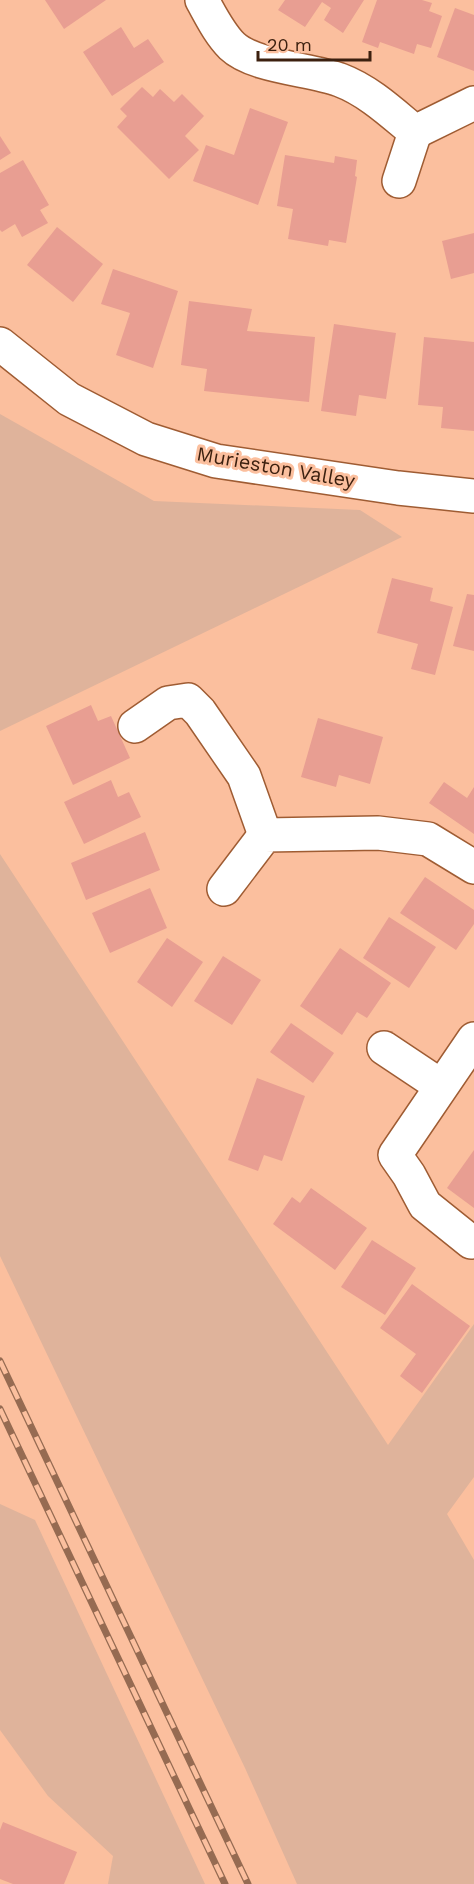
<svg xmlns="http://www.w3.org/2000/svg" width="474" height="1884" font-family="'Work Sans',sans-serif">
<rect width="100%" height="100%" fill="#fbbf9e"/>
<g fill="#dfb39b">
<path d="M0,414L154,501L360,510L402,537L0,731Z"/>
<path d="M0,854L388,1445L474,1324V1477L447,1514L474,1560V1884H297L245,1768L0,1256Z"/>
<path d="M0,1504L35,1520L205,1884H108L113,1856L48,1796L0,1730Z"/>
</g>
<g fill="#e89e92">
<path d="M45,0H106L64,29Z"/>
<path d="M285,0H364L343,33L324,20L331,8L322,2L305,27L278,10Z"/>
<path d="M377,0H422L432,3L429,11L442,16L431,48L417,44L414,54L380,42L378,48L362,42Z"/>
<path d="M455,8L474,15V71L437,57Z"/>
<path d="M121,27L134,48L148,39L164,62L112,96L83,52Z"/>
<path d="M142,87L153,97L160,89L174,102L182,94L204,116L185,136L199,150L169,179L117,127L127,116L120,109Z"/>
<path d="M250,108L288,122L258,205L193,181L206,145L234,155Z"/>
<path d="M0,136L11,153L0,160Z"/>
<path d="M285,155L334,163L335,156L357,160L355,176L357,177L346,243L329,240L328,246L288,239L293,209L277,206Z"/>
<path d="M23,160L49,205L40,210L48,223L22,237L15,224L2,232L0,230V173Z"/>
<path d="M57,227L103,264L73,302L27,265Z"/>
<path d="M474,233V273L451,279L442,241Z"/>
<path d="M113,269L178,291L153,368L116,355L130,313L101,304Z"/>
<path d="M189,301L252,309L247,331L315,337L309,402L204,391L207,369L181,365Z"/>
<path d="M334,324L396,333L386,399L359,395L356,416L321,411Z"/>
<path d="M424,337L474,342V431L441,428L443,407L418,405Z"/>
<path d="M392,578L433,588L430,601L453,607L435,675L411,669L418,644L377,633Z"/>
<path d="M467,594L474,595V651L453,646Z"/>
<path d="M91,705L98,721L111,716L130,758L73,785L46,726Z"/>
<path d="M318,718L383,737L370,784L339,775L336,787L301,777Z"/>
<path d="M111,780L118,797L129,792L141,817L84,844L64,802Z"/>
<path d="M444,782L467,798L474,787V834L429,803Z"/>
<path d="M145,832L160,870L86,900L71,863Z"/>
<path d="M425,877L474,910V924L456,950L400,913Z"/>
<path d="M150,888L167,928L110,953L92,913Z"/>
<path d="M389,917L436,947L409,988L363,958Z"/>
<path d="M167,938L203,962L172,1007L137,982Z"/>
<path d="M340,948L391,983L367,1018L357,1012L342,1035L300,1006Z"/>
<path d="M223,956L261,980L232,1025L194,1001Z"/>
<path d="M291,1023L334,1053L313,1083L270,1052Z"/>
<path d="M257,1078L305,1096L282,1161L264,1155L258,1171L228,1160Z"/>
<path d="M474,1150V1208L447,1188Z"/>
<path d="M311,1188L367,1228L335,1270L273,1224L292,1197L300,1203Z"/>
<path d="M372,1240L416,1268L385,1315L341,1287Z"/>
<path d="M412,1284L470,1326L422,1393L400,1376L416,1354L380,1328Z"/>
<path d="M3,1822L77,1852L64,1884H13L0,1879V1830Z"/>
</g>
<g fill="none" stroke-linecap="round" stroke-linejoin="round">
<defs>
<g id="minor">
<path d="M202,0C211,16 219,33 232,46C254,67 311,69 340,80C369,91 392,113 415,132L474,103"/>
<path d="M399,181L415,132"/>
<path d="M0,344L69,399L146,439L216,461L398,488L474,496"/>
<path d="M135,726L168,703L188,700L200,712L244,776L265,835"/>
<path d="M224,889L265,835L378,833L428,839L474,867"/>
<path d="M384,1048L441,1086"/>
<path d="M471,1242L425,1205L409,1175L395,1155L474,1039"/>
</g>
</defs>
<use href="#minor" stroke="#9f5c33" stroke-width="36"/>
<use href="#minor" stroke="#fff" stroke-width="33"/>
<defs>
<g id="rail">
<path d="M0,1361L248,1884"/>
<path d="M0,1409L225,1884"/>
</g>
</defs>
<use href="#rail" stroke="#966b52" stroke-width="7"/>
<use href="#rail" stroke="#fbbf9e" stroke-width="4.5" stroke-dasharray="14" stroke-linecap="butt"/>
</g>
<g text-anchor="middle" stroke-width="6" stroke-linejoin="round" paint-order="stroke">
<g font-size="20" fill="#3c200f" stroke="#fbbf9e">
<text transform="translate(276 467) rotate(10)" y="7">Murieston Valley</text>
</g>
</g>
<path d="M258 51v9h112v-9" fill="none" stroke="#3c200f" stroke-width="3"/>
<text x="267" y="51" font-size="18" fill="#3c200f" stroke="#fbbf9e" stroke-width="4.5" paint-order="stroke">20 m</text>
</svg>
